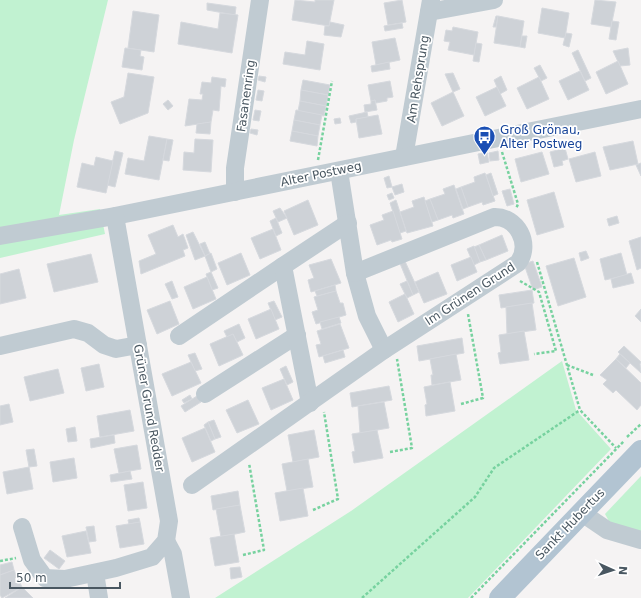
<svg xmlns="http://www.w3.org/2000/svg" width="641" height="598" font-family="'DejaVu Sans',sans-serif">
<rect width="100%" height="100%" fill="#f5f3f3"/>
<g fill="#c1f2d1">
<path d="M0,0H108L74,140L59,215L100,209L105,234L0,258Z"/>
<path d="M562,361L576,410L611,449L468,598H215L351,511Z"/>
<path d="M641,476V532L610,523L605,514Z"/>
</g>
<g fill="#ced2d7" stroke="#d6d9de">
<path d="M295,0L315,2V0H334L329,26L292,20Z"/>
<path d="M402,0L406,22L388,25L384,3Z"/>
<path d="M595,0L616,2L611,27L591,24Z"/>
<path d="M207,3L236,7L235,15L207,10Z"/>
<path d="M542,8L569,13L565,38L538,33Z"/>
<path d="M133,11L159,15L154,52L128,48Z"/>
<path d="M220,13L238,15L232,53L178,44L181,22L218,29Z"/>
<path d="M496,16H498L496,27H493Z"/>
<path d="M498,16L524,21L520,47L494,43Z"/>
<path d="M612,21L619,22L616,40L609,39Z"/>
<path d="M330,22L344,25L341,37L324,35L325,26H329Z"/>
<path d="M402,23L403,28L385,31L384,26Z"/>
<path d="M453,27L478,32L474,55L448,50L450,42L444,41L446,30L452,31Z"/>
<path d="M566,33L572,34L569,47L563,45Z"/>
<path d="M522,36H527L525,48L520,47Z"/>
<path d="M395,38L400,60L376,65L372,42Z"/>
<path d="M307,41L324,44L320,70L283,64L285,52L305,55Z"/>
<path d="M476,43L482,44L479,62L473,61Z"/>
<path d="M125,48L141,50L140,56L144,57L142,70L122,67Z"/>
<path d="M628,48L630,65L620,66L613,51Z"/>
<path d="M578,50L591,78L585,81L572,53Z"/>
<path d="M618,61L628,84L606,94L596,72Z"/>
<path d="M389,62L390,69L372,72L371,66Z"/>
<path d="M540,65L547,78L541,81L534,68Z"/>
<path d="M580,71L589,90L568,100L559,81Z"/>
<path d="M128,73L154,77L148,113L120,124L111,102L124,97Z"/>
<path d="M453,73L460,89L453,92L445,74Z"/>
<path d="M259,76L266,77L265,82L258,80Z"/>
<path d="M501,76L507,90L500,94L494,80Z"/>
<path d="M212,77L226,79L225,87L221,86L219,111L213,110L211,122L185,126L189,99L202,100L203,94H200L202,82L211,83Z"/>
<path d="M539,77L549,99L527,109L517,88Z"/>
<path d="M303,80L330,85L328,95L301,90Z"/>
<path d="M390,81L393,97L387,98V101L376,103L375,100L371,101L368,85Z"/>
<path d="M497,87L506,106L485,116L476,97Z"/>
<path d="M258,90L264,91L262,101L256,100Z"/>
<path d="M301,90L328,95L326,106L300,101Z"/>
<path d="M453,92L464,116L442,126L431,103Z"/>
<path d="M168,100L173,106L168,110L163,104Z"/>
<path d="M375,100L377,110L365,112L364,105L371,104V101Z"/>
<path d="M300,101L326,106L324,116L298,111Z"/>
<path d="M255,110L261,111L259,121L253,120Z"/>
<path d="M296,110L322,115L320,125L294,120Z"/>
<path d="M367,112L368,117L356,119V122L351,123L349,116Z"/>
<path d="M378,115L382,134L359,138L356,119Z"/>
<path d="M340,118L341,123L335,124L334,119Z"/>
<path d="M294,120L320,125L318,136L292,131Z"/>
<path d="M211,122L210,134L196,133L197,124Z"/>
<path d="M251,129L258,130L257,135L250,133Z"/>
<path d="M292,131L318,136L317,146L290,141Z"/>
<path d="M149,136L167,139L159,180L125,174L128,158L144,161Z"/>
<path d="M167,139L173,140L169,161L163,160Z"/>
<path d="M195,139L213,140L211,172L183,170L184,152L194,153Z"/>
<path d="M633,141L638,164L610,170L603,147Z"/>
<path d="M565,148L568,159L562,161L563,165L554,167L550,152Z"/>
<path d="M115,151L123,153L115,187L107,185Z"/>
<path d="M498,151L499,160L490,161L489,153Z"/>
<path d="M487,152L489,162L480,164L478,154Z"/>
<path d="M542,152L549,174L521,182L515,159Z"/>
<path d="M595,152L601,176L576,182L569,159Z"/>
<path d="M96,157L113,161L106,193L77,187L82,163L94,166Z"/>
<path d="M641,163V176L636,165Z"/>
<path d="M485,173L495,201L483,205L482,202L468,207L461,187L475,182L474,177Z"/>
<path d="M491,173L498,194L493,196L486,175Z"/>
<path d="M389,176L392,187L387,188L384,178Z"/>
<path d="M402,184L404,192L395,195L392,187Z"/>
<path d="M454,185L464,214L453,218L452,215L438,220L430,199L445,194L443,189Z"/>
<path d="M461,187L468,207L463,209L456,189Z"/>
<path d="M510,189L514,204L507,206L502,191Z"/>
<path d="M554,192L564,227L537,235L527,200Z"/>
<path d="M392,193L394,198L389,200L387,195Z"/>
<path d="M424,197L433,226L407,233L400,212L414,207L412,201Z"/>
<path d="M430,199L438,220L432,222L425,201Z"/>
<path d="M308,200L318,225L294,235L284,211Z"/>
<path d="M396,200L406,231L400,233L390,203Z"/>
<path d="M280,208L287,218L278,222L273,211Z"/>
<path d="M393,211L402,239L392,242L391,240L377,245L370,225L384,220L382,215Z"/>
<path d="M617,216L619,223L609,226L607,219Z"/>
<path d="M276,218L282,233L276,236L270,221Z"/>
<path d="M173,225L178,237L183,234L188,248L183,250L185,256L141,274L139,261L156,254L148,235Z"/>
<path d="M273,229L281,250L260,259L251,238Z"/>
<path d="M193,232L205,256L195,260L186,235Z"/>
<path d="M502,235L508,251L486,260L479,245Z"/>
<path d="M641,237V268L637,270L629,241Z"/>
<path d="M205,242L210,254L205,256L200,244Z"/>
<path d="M479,245L486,260L480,262L474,247Z"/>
<path d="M474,246L480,262L474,265L467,249Z"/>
<path d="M586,251L589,258L581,261L579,253Z"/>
<path d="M211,253L217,269L211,272L205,256Z"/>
<path d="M241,253L250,275L227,285L218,263Z"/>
<path d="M621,253L627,275L605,280L600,259Z"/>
<path d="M91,254L98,282L54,292L47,264Z"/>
<path d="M471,257L477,272L457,281L451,265Z"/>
<path d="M574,258L586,297L558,306L546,266Z"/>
<path d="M331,259L341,283L311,292L308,280L314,278L309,265Z"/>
<path d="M404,259L419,292L413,295L399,261Z"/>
<path d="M533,261L542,287L533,290L524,264Z"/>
<path d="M19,269L26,298L0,304V274Z"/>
<path d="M211,272L218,288L212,290L206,274Z"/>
<path d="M438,272L447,294L424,303L415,282Z"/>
<path d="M631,273L634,283L613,288L611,279Z"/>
<path d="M207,277L216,299L193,309L184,287Z"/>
<path d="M172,281L178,297L172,299L165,284Z"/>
<path d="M407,281L413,295L407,298L400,284Z"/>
<path d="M335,285L336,291L317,296L315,291Z"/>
<path d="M532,290L534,303L501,308L499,295Z"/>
<path d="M336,291L340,303H343L346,315L316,324L312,312L318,310L314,297Z"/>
<path d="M405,294L414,314L398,322L389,302Z"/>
<path d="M170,301L179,324L157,334L147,310Z"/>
<path d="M274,301L282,317L275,320L268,303Z"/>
<path d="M532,303L536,330L507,334L506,307Z"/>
<path d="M271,309L279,329L256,339L248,319Z"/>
<path d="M641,309V322L635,316Z"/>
<path d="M339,317L341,323L322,329L320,322Z"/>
<path d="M239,324L245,338L237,342L233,334L227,337L224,331Z"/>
<path d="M340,324L349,348L319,357L316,345L321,344L317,331Z"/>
<path d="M524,331L529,360L500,364L498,353L501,352L499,335Z"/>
<path d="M233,334L243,355L219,366L210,344Z"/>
<path d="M462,338L464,353L419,361L417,346Z"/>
<path d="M624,346L641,362L640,364L641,373L618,352Z"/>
<path d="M343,350L345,357L325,363L323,356Z"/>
<path d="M195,353L202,369L195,371L188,355Z"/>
<path d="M456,354L461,380L432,385L431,375H433L430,359Z"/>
<path d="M620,354L630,363L626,368L616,359Z"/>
<path d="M616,359L641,383V405L637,410L616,390L613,393L603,384L607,380L600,375Z"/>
<path d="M191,362L201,383L172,396L162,374Z"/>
<path d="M99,364L104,387L86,391L81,368Z"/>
<path d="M286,366L293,382L287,385L280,369Z"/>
<path d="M58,369L64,393L30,401L24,377Z"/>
<path d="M284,379L293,400L271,410L262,388Z"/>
<path d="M450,382L455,411L426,416L425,405L427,404L424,387Z"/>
<path d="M389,386L392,400L352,407L350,393Z"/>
<path d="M190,395L192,399L184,403L182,400Z"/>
<path d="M197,396L201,402L185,412L181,406Z"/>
<path d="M248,400L259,424L237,433L226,410Z"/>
<path d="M384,402L389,428L360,433L358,406Z"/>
<path d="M9,404L13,422L0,425V406Z"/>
<path d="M130,410L134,431L100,437L97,416Z"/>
<path d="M214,420L221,437L215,439L208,422Z"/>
<path d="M208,422L215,439L211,441L204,425Z"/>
<path d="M75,427L77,441L68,442L66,429Z"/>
<path d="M205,428L215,452L192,462L182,438Z"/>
<path d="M314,430L319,457L293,462L288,435Z"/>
<path d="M377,430L383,458L354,463L352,452L355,451L352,434Z"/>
<path d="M114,435L115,443L91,448L90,439Z"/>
<path d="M137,445L141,469L119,473L114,449Z"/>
<path d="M34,449L37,466L29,467L26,450Z"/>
<path d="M74,458L77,478L53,482L50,462Z"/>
<path d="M308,459L313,487L287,491L282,464Z"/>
<path d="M29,467L33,489L7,494L3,472Z"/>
<path d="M130,471L132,479L111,482L110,475Z"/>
<path d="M143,482L147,508L128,511L124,485Z"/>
<path d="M303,488L308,516L280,521L275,493Z"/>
<path d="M238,491L240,505L213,510L211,496Z"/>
<path d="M240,505L245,532L221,537L216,509Z"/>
<path d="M139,518L140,522L129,524L128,520Z"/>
<path d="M140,522L144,544L120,548L116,526Z"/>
<path d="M94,526L96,541L89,542L86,527Z"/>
<path d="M86,531L91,553L67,557L62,536Z"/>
<path d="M234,534L239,562L215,566L210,538Z"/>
<path d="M50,550L65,561L59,569L44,558Z"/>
<path d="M12,562L14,570L0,575V565Z"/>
<path d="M240,567L242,577L231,579L230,568Z"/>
<path d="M14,570L22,587L2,598L0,595V575Z"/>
<path d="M22,587L33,598H5Z"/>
</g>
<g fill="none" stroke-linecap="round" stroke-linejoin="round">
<g stroke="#77d29f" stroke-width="2.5" stroke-dasharray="3 2" stroke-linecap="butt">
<path d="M502,152L518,204L516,209"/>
<path d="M318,160L332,81"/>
<path d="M537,262L580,410L616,448"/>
<path d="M520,281L539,292L556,351L534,354"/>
<path d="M567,365L593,375"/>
<path d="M461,404L483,398L468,314"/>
<path d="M627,437L641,424"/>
<path d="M390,452L412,448L397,359"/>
<path d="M313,510L338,499L324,412"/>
<path d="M243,555L264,550L249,463"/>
<path d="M0,561L16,558"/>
<path d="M362,598L475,497L494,468L580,410"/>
<path d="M471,598L624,441"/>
</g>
<g stroke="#c0cbd2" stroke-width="18">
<path d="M429,12L494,0"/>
<path d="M404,157L431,0"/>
<path d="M339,171L355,273L367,316L384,350"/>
<path d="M235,192V168L260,0"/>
<path d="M0,236L115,216L641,109"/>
<path d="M179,336L283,266"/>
<path d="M0,346L74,329L88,333L104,345L116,349L138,345"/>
<path d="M205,394L297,335"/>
<path d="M310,403L283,266L348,223"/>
<path d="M192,485L384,350L518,263C532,244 517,216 494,217L355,273"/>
<path d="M582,513L607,530L641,540"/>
<path d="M22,527L32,560L45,578L65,579L116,568L152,557L166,541L169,521L115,216"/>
<path d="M166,541L173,554L181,598"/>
<path d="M95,573L99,598"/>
</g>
<path stroke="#b2c4d2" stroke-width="22" d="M500,598L641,451"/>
</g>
<defs>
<symbol id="bus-pin" viewBox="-11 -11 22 30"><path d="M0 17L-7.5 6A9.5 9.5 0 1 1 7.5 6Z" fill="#1a4fb4" stroke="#fff"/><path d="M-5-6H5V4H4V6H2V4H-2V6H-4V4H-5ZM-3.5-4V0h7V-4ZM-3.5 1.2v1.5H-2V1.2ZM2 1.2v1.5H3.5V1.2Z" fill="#fff"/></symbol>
</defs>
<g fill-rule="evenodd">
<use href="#bus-pin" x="472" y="124" width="25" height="34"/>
</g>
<g text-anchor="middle" stroke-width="3.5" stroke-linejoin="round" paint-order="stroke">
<g font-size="12" fill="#495761" stroke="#fff">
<text transform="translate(418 79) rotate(-81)" y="4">Am Rehsprung</text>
<text transform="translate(246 96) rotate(-82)" y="4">Fasanenring</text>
<text transform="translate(321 174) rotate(-12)" y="4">Alter Postweg</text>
<text transform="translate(470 294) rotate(-33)" y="4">Im Grünen Grund</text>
<text transform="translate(149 408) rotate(80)" y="4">Grüner Grund Redder</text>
<text transform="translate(570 524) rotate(-46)" y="4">Sankt Hubertus</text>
</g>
<g font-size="12" fill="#164399" stroke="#fff" text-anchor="start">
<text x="500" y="134">Groß Grönau,<tspan x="500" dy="14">Alter Postweg</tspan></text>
</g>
</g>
<g transform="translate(613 570) rotate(93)" stroke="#ffffff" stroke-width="3" paint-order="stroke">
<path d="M0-3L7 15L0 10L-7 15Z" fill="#495761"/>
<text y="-6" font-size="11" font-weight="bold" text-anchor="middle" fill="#495761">N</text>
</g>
<path d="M10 582v6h110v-6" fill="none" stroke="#495761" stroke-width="2"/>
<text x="16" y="582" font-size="12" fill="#495761" stroke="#ffffff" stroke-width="3" paint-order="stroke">50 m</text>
</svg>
